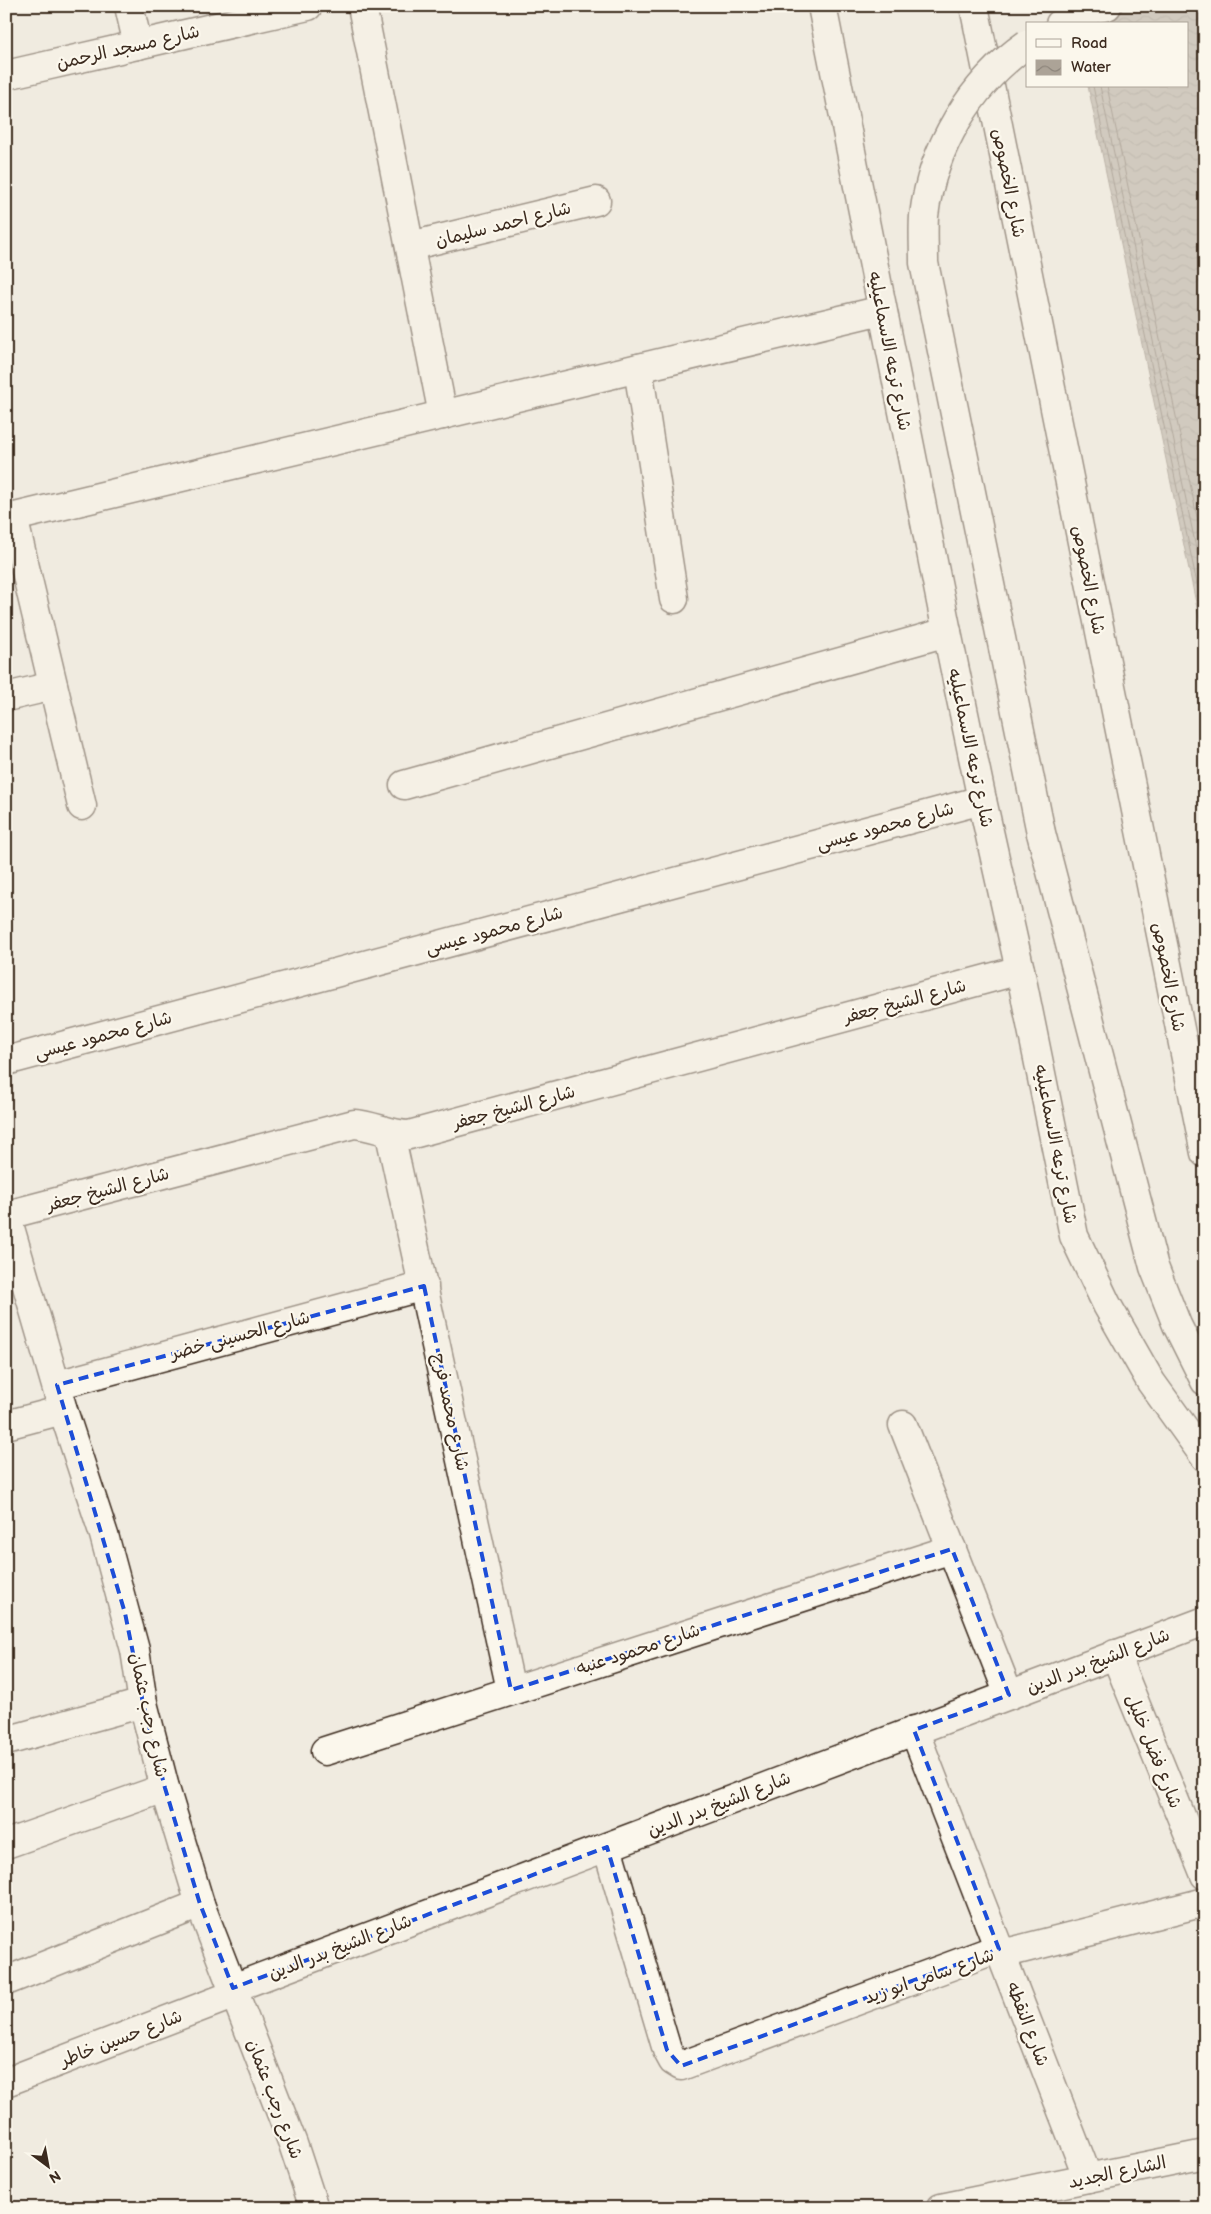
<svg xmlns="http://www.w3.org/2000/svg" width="1211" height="2214" font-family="'Balsamiq Sans','Playpen Sans Arabic',sans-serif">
<defs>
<pattern id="water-waves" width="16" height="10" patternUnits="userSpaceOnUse" patternTransform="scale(1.25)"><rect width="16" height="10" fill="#aca397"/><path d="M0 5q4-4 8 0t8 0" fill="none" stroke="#8d857b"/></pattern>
</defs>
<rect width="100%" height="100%" fill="#f0ebe0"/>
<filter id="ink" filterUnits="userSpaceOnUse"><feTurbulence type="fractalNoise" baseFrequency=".02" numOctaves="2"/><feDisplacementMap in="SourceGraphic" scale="10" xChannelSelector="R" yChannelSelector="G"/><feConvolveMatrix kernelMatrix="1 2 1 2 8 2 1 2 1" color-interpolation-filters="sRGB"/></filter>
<g filter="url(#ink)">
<path fill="url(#water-waves)" stroke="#7f7367" d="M1072,6H1205V646L1088,86H1187V24H1076Z"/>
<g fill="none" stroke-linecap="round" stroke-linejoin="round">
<g stroke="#685a4e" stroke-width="1">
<path d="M1093,86L1205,622"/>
<path d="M1100,86L1205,591"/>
<path d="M1107,86L1205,555"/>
</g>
<defs>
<g id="street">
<path d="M129,6L138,45"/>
<path d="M362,6L443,415"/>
<path d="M822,6L947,632L982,800L1020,970L1074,1236L1107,1305L1151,1382L1205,1457"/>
<path d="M6,75L308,6"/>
<path d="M410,246L596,201"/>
<path d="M638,368L674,599"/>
<path d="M13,517L82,806"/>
<path d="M6,519L882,310"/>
<path d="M6,697L53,686"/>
<path d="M404,785L947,632"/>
<path d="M6,1061L982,800"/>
<path d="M390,1134L511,1690"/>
<path d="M6,1214L63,1410L104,1535L135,1650L143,1703L165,1788L200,1904L293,2144L314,2208"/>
<path d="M7,1215L354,1124C373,1125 390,1135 409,1135L1020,970"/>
<path d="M57,1385L424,1286"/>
<path d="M6,1425L63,1410"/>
<path d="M903,1425L1009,1695"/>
<path d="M1115,1654L1205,1875"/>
<path d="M914,1730L1088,2178"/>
<path d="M6,1741L143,1703"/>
<path d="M325,1751L952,1549"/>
<path d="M6,1844L165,1788"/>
<path d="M607,1847L667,2050L673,2061L681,2066L991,1951L999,1949L1010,1952L1205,1902"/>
<path d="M6,1981L200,1904"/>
<path d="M233,1988L1205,1621"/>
<path d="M6,2082L235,1994"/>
</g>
<g id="secondary">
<path d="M974,6L1205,1153"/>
<path d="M941,2208L1205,2154"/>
</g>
<g id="primary">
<path d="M1060,24L1090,10L1107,6"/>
<path d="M1041,833L1154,1267L1177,1325L1205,1381"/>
</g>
</defs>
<use href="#street" stroke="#3b2a1e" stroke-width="31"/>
<use href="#secondary" stroke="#3b2a1e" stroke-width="31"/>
<use href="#primary" stroke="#3b2a1e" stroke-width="31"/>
<use href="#street" stroke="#fbf7ec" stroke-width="28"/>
<use href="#secondary" stroke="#fbf7ec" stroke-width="28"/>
<use href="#primary" stroke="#fbf7ec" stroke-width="28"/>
<defs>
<path id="primary-bridge" d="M1027,44C971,83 932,148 924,216C923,232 924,247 924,263L1041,833"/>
</defs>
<use href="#primary-bridge" stroke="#3b2a1e" stroke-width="31" stroke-linecap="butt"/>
<use href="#primary-bridge" stroke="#fbf7ec" stroke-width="28"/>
</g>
</g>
<path d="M0 0H1211V2214H0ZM424,1286L511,1690L952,1549L1009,1695L914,1730L999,1949L681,2066L667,2050L607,1847L233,1988L200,1904L165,1788L143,1703L125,1613L57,1385Z" fill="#f0ebe0" fill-opacity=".55" fill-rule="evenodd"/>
<path fill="none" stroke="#1d4ed8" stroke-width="4" stroke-dasharray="10 6" stroke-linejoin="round" d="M424,1286L511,1690L952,1549L1009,1695L914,1730L999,1949L681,2066L667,2050L607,1847L233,1988L200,1904L165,1788L143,1703L125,1613L57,1385Z"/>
<g text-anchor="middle" stroke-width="4.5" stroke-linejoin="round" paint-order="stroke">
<g font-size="18" fill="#3b2a1e" stroke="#fbf7ec">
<text transform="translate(128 47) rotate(-13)" y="6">شارع مسجد الرحمن</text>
<text transform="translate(1009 183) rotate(79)" y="6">شارع الخصوص</text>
<text transform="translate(503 224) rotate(-14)" y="6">شارع احمد سليمان</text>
<text transform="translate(890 351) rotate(79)" y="6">شارع ترعه الاسماعيليه</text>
<text transform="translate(1089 580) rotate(79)" y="6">شارع الخصوص</text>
<text transform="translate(971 748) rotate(78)" y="6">شارع ترعه الاسماعيليه</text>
<text transform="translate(885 826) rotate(-15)" y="6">شارع محمود عيسى</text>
<text transform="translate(494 930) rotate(-15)" y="6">شارع محمود عيسى</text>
<text transform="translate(1169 977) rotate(79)" y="6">شارع الخصوص</text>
<text transform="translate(905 1001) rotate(-15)" y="6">شارع الشيخ جعفر</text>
<text transform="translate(103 1035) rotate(-15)" y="6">شارع محمود عيسى</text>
<text transform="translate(514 1107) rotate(-15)" y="6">شارع الشيخ جعفر</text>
<text transform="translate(1056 1144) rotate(79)" y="6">شارع ترعه الاسماعيليه</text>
<text transform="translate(108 1189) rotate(-15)" y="6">شارع الشيخ جعفر</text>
<text transform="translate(240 1335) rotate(-15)" y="6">شارع الحسينى خضر</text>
<text transform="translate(451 1412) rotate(78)" y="6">شارع محمد فرج</text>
<text transform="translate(638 1649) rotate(-18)" y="6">شارع محمود عنبه</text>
<text transform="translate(1098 1661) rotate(-21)" y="6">شارع الشيخ بدر الدين</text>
<text transform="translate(149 1715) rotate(78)" y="6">شارع رجب عثمان</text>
<text transform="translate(1154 1751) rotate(68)" y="6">شارع فضل خليل</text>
<text transform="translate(719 1804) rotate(-21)" y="6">شارع الشيخ بدر الدين</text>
<text transform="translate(340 1947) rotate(-21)" y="6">شارع الشيخ بدر الدين</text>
<text transform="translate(929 1976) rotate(-19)" y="6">شارع سامى ابو زيد</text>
<text transform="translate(1028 2024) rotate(69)" y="6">شارع النقطه</text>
<text transform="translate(121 2038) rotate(-21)" y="6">شارع حسين خاطر</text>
<text transform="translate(275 2099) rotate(69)" y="6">شارع رجب عثمان</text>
<text transform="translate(1117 2172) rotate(-12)" y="6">الشارع الجديد</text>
</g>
</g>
<rect width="1211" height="2214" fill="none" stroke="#fbf7ec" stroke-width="25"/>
<rect x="12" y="12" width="1186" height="2189" fill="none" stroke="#3b2a1e" stroke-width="2" filter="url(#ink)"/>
<rect x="1026" y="22" width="162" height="65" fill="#fbf7ec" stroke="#aea59a"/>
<rect x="1036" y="39" width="25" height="8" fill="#fbf7ec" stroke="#aea59a"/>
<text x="1071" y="48" font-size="15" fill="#3b2a1e">Road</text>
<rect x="1036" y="60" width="25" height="15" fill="url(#water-waves)" stroke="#aea59a"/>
<text x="1071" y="72" font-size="15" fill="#3b2a1e">Water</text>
<g transform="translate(48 2166) rotate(148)" stroke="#fbf7ec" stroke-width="4" paint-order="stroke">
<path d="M0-4L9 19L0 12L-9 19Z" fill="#3b2a1e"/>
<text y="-8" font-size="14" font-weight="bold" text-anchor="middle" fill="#3b2a1e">N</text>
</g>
</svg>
